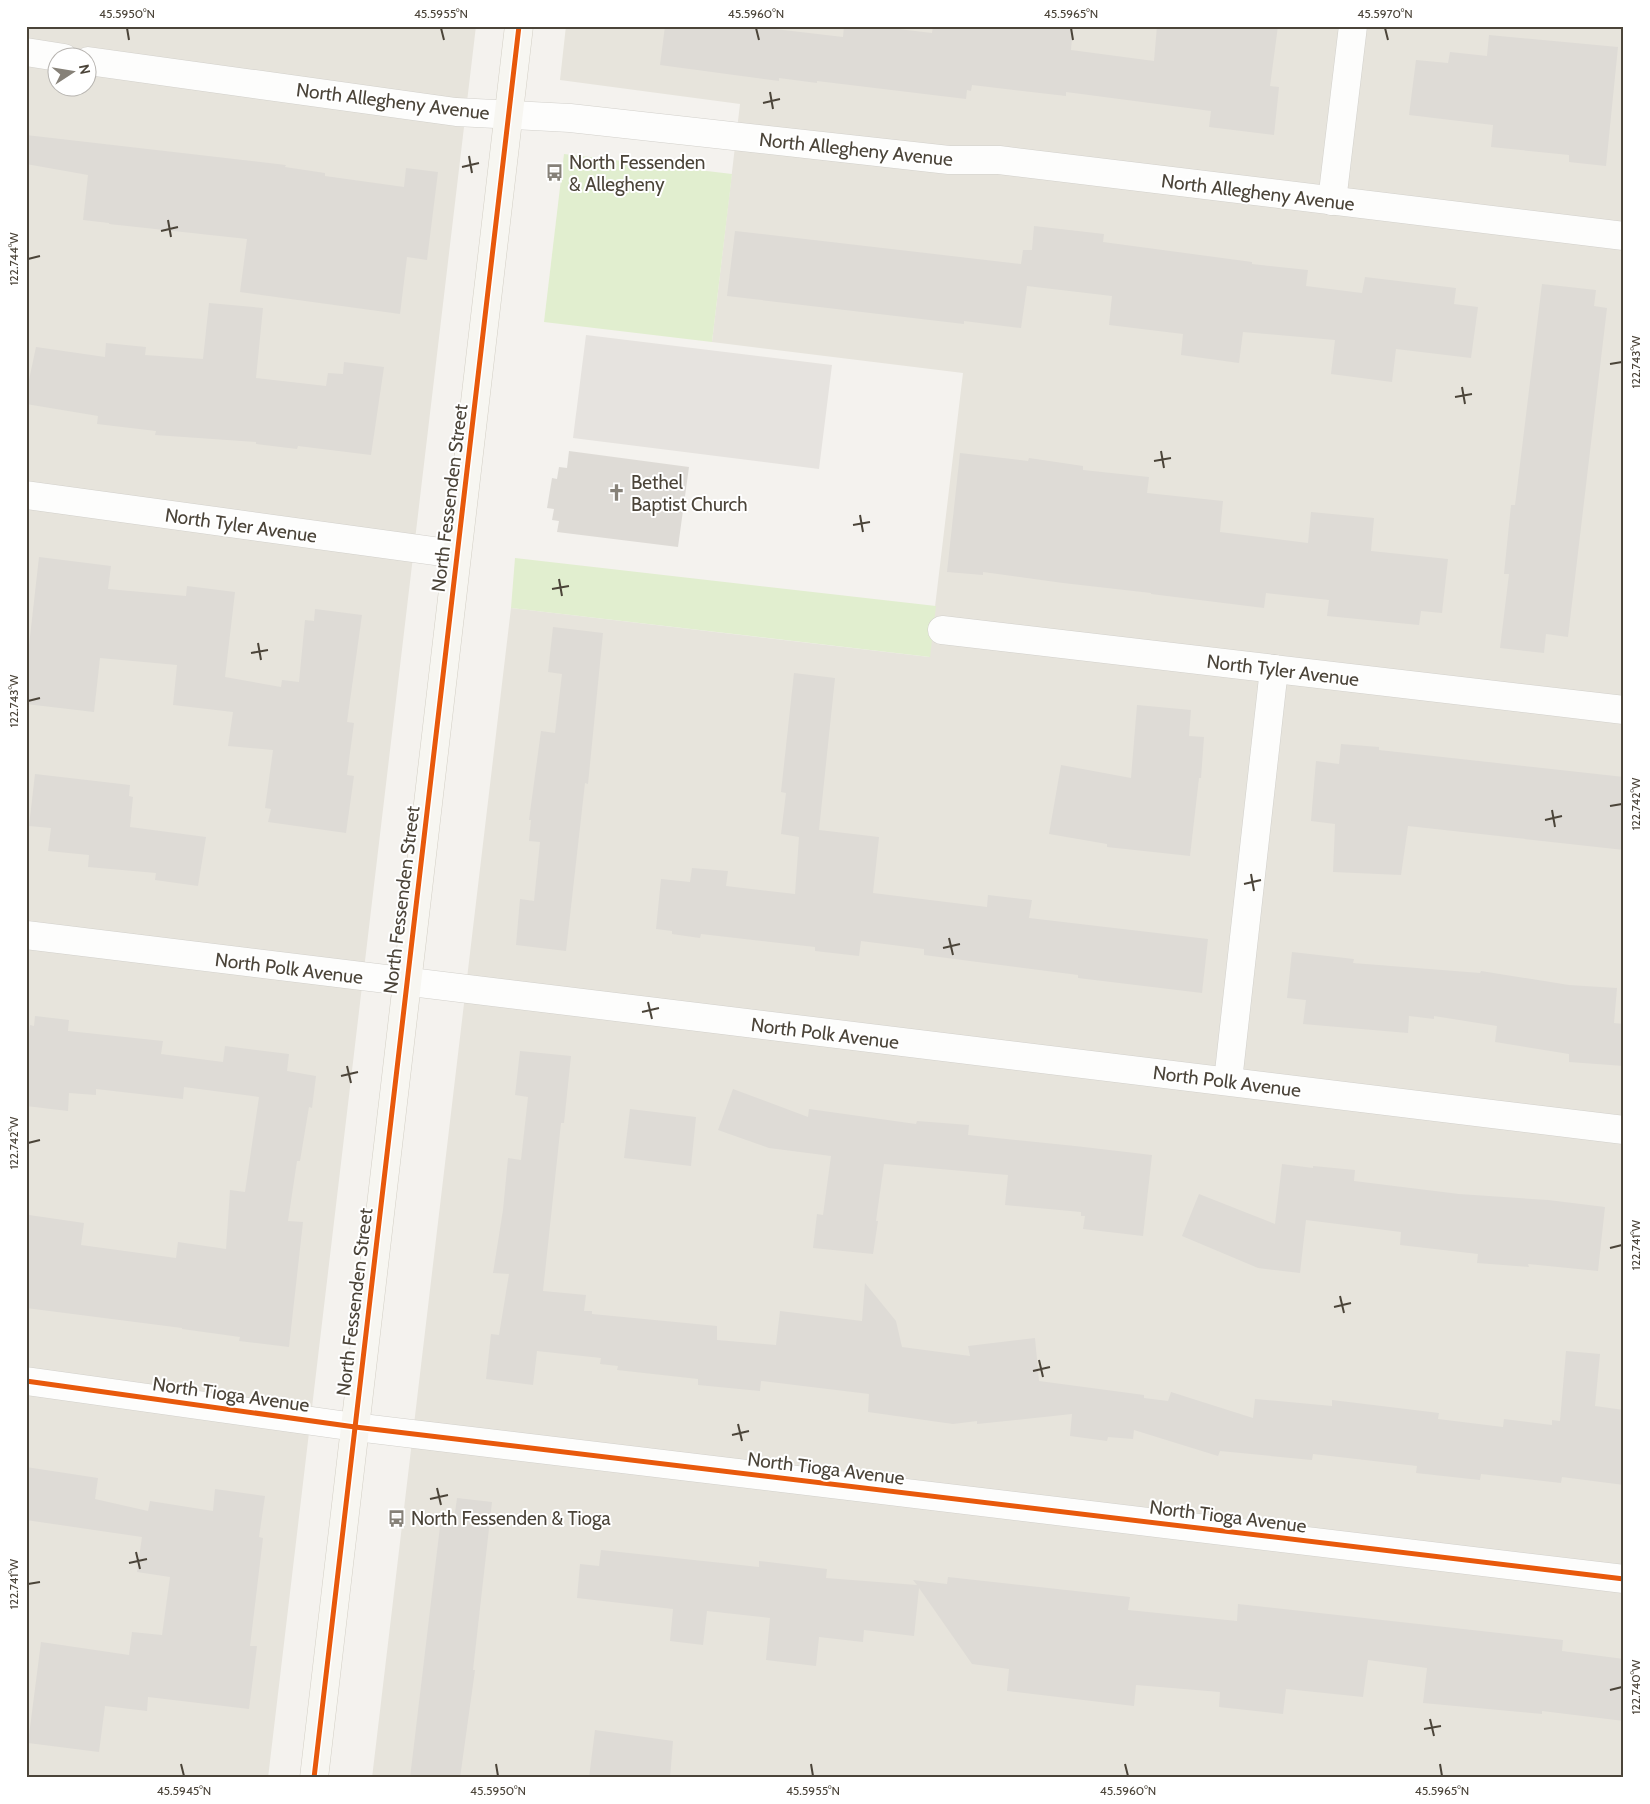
<svg xmlns="http://www.w3.org/2000/svg" width="1650" height="1804" font-family="Cabin,sans-serif">
<rect width="100%" height="100%" fill="#f4f2ee"/>
<g fill="#e7e4dc" fill-rule="evenodd">
<path d="M26,26H476L268,1778H26ZM58,58H88V88H58Z"/>
<path d="M566,26H1624V1778H372L511,608L929,657L963,373L712,342L740,104L560,80Z"/>
</g>
<g fill="#e1eecf">
<path d="M564,154L732,174L712,342L544,322Z"/>
<path d="M515,558L936,606L930,657L511,608Z"/>
</g>
<path fill="#e6e3df" d="M586,335L832,365L819,469L573,438Z"/>
<g fill="#dedbd6">
<path d="M665,26H748L843,37L844,26H873L932,33L933,26H1073L1071,50L1154,61L1157,26H1278L1270,86L1279,87L1274,135L1209,127L1211,111L1066,92V96L972,85L971,91L967,90L966,99L817,81V83L779,78V81L660,65Z"/>
<path d="M1489,35L1618,47L1606,166L1569,162V155L1491,147L1493,125L1409,115L1416,60L1448,63L1450,52L1487,56Z"/>
<path d="M26,135L286,165L285,167L325,173V176L404,187L406,168L438,172L427,260L407,257L400,314L240,292L247,239L109,224V223L83,220L88,175L26,164Z"/>
<path d="M1034,226L1104,234L1103,242L1252,262V264L1308,270L1306,286L1362,293L1365,277L1456,288L1454,304L1478,307L1471,358L1396,349L1392,382L1331,374L1335,340L1243,332L1239,363L1181,355L1183,334L1109,325L1112,296L1027,286L1021,328L964,321V324L727,296L735,231L1021,264L1023,250H1032Z"/>
<path d="M1542,284L1596,290L1594,306L1607,308L1568,637L1546,634L1544,653L1500,648L1509,574H1504L1511,505H1515Z"/>
<path d="M209,303L263,308L256,378L326,386L328,373L343,374L344,362L384,367L371,455L298,446L297,449L256,444V442L155,435L156,431L97,424L98,416L26,404V394L36,347L105,357L106,343L146,347L145,355L203,359Z"/>
<path d="M569,451L689,467L678,547L557,532L559,521L552,520L554,509L547,508L552,478L557,479L559,467L567,468Z"/>
<path d="M960,453L1028,461L1029,458L1083,466V470L1149,477L1147,493L1223,501L1220,532L1308,543L1311,512L1374,518L1371,551L1448,559L1442,613L1421,611L1419,625L1327,616L1329,600L1266,593L1264,608L1151,594V593L1063,583L983,572V575L947,572Z"/>
<path d="M39,557L111,566L108,589L186,596L187,586L235,592L225,677L281,687L282,680L299,682L305,620L314,621L315,609L362,615L347,722L354,723L347,775L354,776L346,833L268,822L271,809L265,808L273,750L228,746L233,712L173,705L177,665L100,658L94,712L26,704V672Z"/>
<path d="M553,627L603,633L588,784L585,783L566,951L516,945L520,899L534,901L540,842L529,841L531,820H529L541,731L555,733L562,674L548,672Z"/>
<path d="M794,673L835,678L819,830L879,837L873,893L987,907L988,895L1032,900L1029,918L1208,939L1202,993L1078,978V975L924,955V949L861,941L859,956L815,951V947L701,934L700,938L672,934V931L656,929L661,879L690,882L692,868L728,871L726,886L795,894L799,837L781,834L786,793L781,792Z"/>
<path d="M1137,705L1191,710L1189,736L1204,737L1201,778H1199L1190,856L1107,847V844L1049,834L1061,765L1131,778Z"/>
<path d="M1341,744L1379,747V750L1624,777V850L1408,826L1401,875L1333,872L1335,824L1311,821L1316,761L1339,764Z"/>
<path d="M35,774L130,785L129,796L133,797L130,827L206,837L198,886L155,880L156,873L88,867L89,855L48,851L51,828L29,826Z"/>
<path d="M1292,952L1354,959L1353,963L1480,973L1481,971L1569,985L1617,988L1614,1023L1624,1024V1066L1569,1062V1054L1495,1042L1497,1026L1434,1016V1019L1409,1016L1408,1033L1303,1024L1306,1000L1287,998Z"/>
<path d="M35,1016L69,1020L68,1031L163,1041L161,1054L223,1062L225,1046L289,1054L287,1071L316,1076L312,1108L309,1107L300,1161H297L288,1221L303,1222L289,1347L239,1341L240,1337L182,1329V1328L26,1308V1233L29,1215L84,1223L81,1245L176,1258L178,1242L226,1249L230,1190L245,1192L259,1097L184,1087L183,1099L96,1089V1095L69,1093L68,1111L26,1106V1062L30,1025L34,1026Z"/>
<path d="M520,1051L571,1056L564,1123H561L543,1291L586,1295L584,1311H592V1314L717,1326V1340L776,1345L780,1311L862,1321L865,1283L896,1321L902,1347L970,1356L968,1346L1035,1338L1039,1381L1144,1395V1398L1168,1401L1171,1392L1253,1418L1255,1399L1332,1406V1400L1439,1413L1438,1419L1503,1427L1504,1419L1552,1425V1420L1560,1421L1566,1351L1600,1354L1595,1406L1624,1410V1485L1562,1477L1561,1483L1481,1474L1480,1480L1416,1473L1417,1466L1313,1454L1312,1460L1220,1451L1218,1456L1134,1430L1133,1439L1108,1437L1107,1441L1070,1436L1072,1414L977,1424V1421L953,1424L868,1412L869,1394L761,1381L760,1391L698,1385V1379L617,1370L618,1366L600,1364L601,1358L537,1351L533,1385L486,1379L491,1334L499,1335L509,1274L493,1273L503,1210L508,1158L521,1160L528,1097L515,1095Z"/>
<path d="M733,1089L808,1117L809,1109L916,1124L917,1121L969,1125L968,1135L1075,1146L1152,1155L1143,1236L1083,1229L1085,1216H1081V1212L1005,1205L1008,1175L884,1164L876,1221H878L873,1254L813,1248L817,1214L823,1215L831,1156L769,1148L718,1130Z"/>
<path d="M630,1109L696,1117L691,1166L624,1158Z"/>
<path d="M1282,1164L1313,1168V1166L1355,1170L1354,1181L1459,1194L1548,1200L1605,1207L1598,1271L1528,1264L1529,1267L1477,1263L1478,1254L1400,1245L1401,1232L1306,1220L1300,1273L1258,1268L1182,1236L1199,1194L1275,1224Z"/>
<path d="M26,1467L98,1478L95,1499L148,1511L150,1501L213,1511L215,1489L265,1496L259,1537L263,1538L250,1646H257L249,1709L148,1697L147,1711L105,1706L99,1752L28,1743L41,1642L129,1655L132,1632L162,1635L170,1577L137,1572L142,1537L26,1520Z"/>
<path d="M457,1498L492,1502L473,1670H475L460,1778H410L441,1518L454,1520Z"/>
<path d="M601,1550L759,1567V1561L827,1569L826,1578L917,1585L913,1580L947,1584L948,1577L1130,1597L1128,1610L1237,1621L1238,1604L1563,1640L1562,1651L1624,1659V1721L1542,1711V1714L1423,1703L1427,1668L1368,1660L1363,1697L1286,1689L1283,1714L1219,1707L1220,1692L1136,1685L1134,1706L1007,1691L1009,1669L972,1664L919,1588L914,1636L864,1630L863,1642L819,1637L816,1666L766,1660L770,1618L707,1611L703,1645L670,1641L673,1609L577,1598L580,1564L599,1566Z"/>
<path d="M595,1730L673,1741L670,1778H589Z"/>
</g>
<g fill="none" stroke-linecap="round" stroke-linejoin="round">
<defs>
<g id="minor">
<path d="M26,52L64,58"/>
<path d="M88,61L456,112L570,118L949,160H999L1624,236"/>
<path d="M1332,201L1353,26"/>
<path d="M26,495L456,554"/>
<path d="M942,630L1624,710"/>
<path d="M26,935L1624,1130"/>
<path d="M1228,1081L1274,669"/>
<path d="M26,1381L355,1427L1624,1579"/>
</g>
<path id="secondary" d="M314,1778L519,26"/>
</defs>
<use href="#minor" stroke="#d2d0cb" stroke-width="29"/>
<use href="#secondary" stroke="#d3cfc5" stroke-width="29"/>
<use href="#minor" stroke="#fdfdfc" stroke-width="28"/>
<use href="#secondary" stroke="#f7f6f1" stroke-width="28"/>
<defs>
<g id="cycleway">
<path d="M26,1381L355,1427L1624,1579"/>
<path d="M314,1778L519,26"/>
</g>
</defs>
<use href="#cycleway" stroke="#fff" stroke-width="8"/>
<use href="#cycleway" stroke="#e8590c" stroke-width="5"/>
</g>
<path fill="none" stroke="#4b4439" stroke-width="2" d="M127,28L129,40M441,28L444,40M756,28L759,40M1071,28L1073,40M1385,28L1388,40M770,92L773,109M763,103L780,99M469,156L472,173M462,167L479,163M168,220L171,237M161,231L178,227M28,259L40,256M1610,364L1622,362M1462,387L1465,404M1455,397L1472,394M1161,451L1164,468M1154,461L1171,458M860,515L863,532M853,525L870,522M559,579L562,596M552,589L569,586M258,643L261,660M251,653L268,650M28,701L40,698M1610,806L1622,804M1552,810L1555,827M1545,820L1562,816M1251,874L1254,891M1244,884L1261,880M949,938L953,955M943,948L960,944M648,1002L652,1019M642,1012L659,1008M347,1066L351,1083M341,1076L358,1072M28,1143L40,1140M1610,1248L1622,1245M1340,1296L1344,1313M1334,1307L1351,1303M1039,1360L1043,1377M1033,1371L1050,1367M738,1424L742,1441M732,1435L749,1431M437,1488L441,1505M430,1499L448,1495M136,1552L140,1569M129,1563L147,1559M28,1584L40,1582M1610,1690L1622,1687M1430,1719L1434,1736M1424,1729L1441,1726M181,1764L184,1776M496,1764L498,1776M811,1764L813,1776M1125,1764L1128,1776M1440,1764L1442,1776"/>
<defs>
<symbol id="bus-bare" viewBox="-9 -9 18 18"><path d="M-5-6H5V4H4V6H2V4H-2V6H-4V4H-5ZM-3.5-4V0h7V-4ZM-3.5 1.2v1.5H-2V1.2ZM2 1.2v1.5H3.5V1.2Z" fill="#868178" stroke="#fff" stroke-width="2.5" paint-order="stroke"/></symbol>
<symbol id="church-bare" viewBox="-9 -9 18 18"><path d="M-1.2-6h2.4v3.5h3.3v2.4h-3.3V6h-2.4V-.1h-3.3v-2.4h3.3Z" fill="#868178" stroke="#fff" stroke-width="2.5" paint-order="stroke"/></symbol>
</defs>
<g fill-rule="evenodd">
<use href="#bus-bare" x="542" y="160" width="25" height="25"/>
<use href="#church-bare" x="604" y="480" width="25" height="25"/>
<use href="#bus-bare" x="384" y="1506" width="25" height="25"/>
</g>
<g text-anchor="middle" stroke-width="4" stroke-linejoin="round" paint-order="stroke">
<g font-size="19" fill="#4b4439" stroke="#fff">
<text transform="translate(393 101) rotate(7)" y="7">North Allegheny Avenue</text>
<text transform="translate(856 149) rotate(6)" y="7">North Allegheny Avenue</text>
<text transform="translate(1258 192) rotate(7)" y="7">North Allegheny Avenue</text>
<text transform="translate(449 498) rotate(-83)" y="7">North Fessenden Street</text>
<text transform="translate(241 525) rotate(8)" y="7">North Tyler Avenue</text>
<text transform="translate(1283 670) rotate(7)" y="7">North Tyler Avenue</text>
<text transform="translate(401 900) rotate(-83)" y="7">North Fessenden Street</text>
<text transform="translate(289 968) rotate(7)" y="7">North Polk Avenue</text>
<text transform="translate(825 1033) rotate(7)" y="7">North Polk Avenue</text>
<text transform="translate(1227 1081) rotate(7)" y="7">North Polk Avenue</text>
<text transform="translate(354 1302) rotate(-83)" y="7">North Fessenden Street</text>
<text transform="translate(231 1394) rotate(8)" y="7">North Tioga Avenue</text>
<text transform="translate(826 1468) rotate(7)" y="7">North Tioga Avenue</text>
<text transform="translate(1228 1516) rotate(7)" y="7">North Tioga Avenue</text>
</g>
<g font-size="19" fill="#4b4439" stroke="#fff" text-anchor="start">
<text x="569" y="169">North Fessenden<tspan x="569" dy="22">&amp; Allegheny</tspan></text>
<text x="631" y="489">Bethel<tspan x="631" dy="22">Baptist Church</tspan></text>
<text x="411" y="1525">North Fessenden &amp; Tioga</text>
</g>
</g>
<rect width="1650" height="1804" fill="none" stroke="#ffffff" stroke-width="55"/>
<g transform="translate(72 72) rotate(78)"><circle r="24" fill="#ffffff" stroke="#b7b4b0"/>
<path d="M0-4L9 19L0 12L-9 19Z" fill="#868178"/>
<text y="-8" font-size="14" font-weight="bold" text-anchor="middle" fill="#4b4439">N</text>
</g>
<rect x="28" y="28" width="1594" height="1748" fill="none" stroke="#4b4439" stroke-width="2"/>
<g font-size="12" text-anchor="middle" fill="#4b4439">
<text x="127" y="18">45.5950°N</text>
<text x="441" y="18">45.5955°N</text>
<text x="756" y="18">45.5960°N</text>
<text x="1071" y="18">45.5965°N</text>
<text x="1385" y="18">45.5970°N</text>
<text transform="translate(14 259) rotate(-90)" y="4">122.744°W</text>
<text transform="translate(1636 362) rotate(-90)" y="4">122.743°W</text>
<text transform="translate(14 701) rotate(-90)" y="4">122.743°W</text>
<text transform="translate(1636 804) rotate(-90)" y="4">122.742°W</text>
<text transform="translate(14 1143) rotate(-90)" y="4">122.742°W</text>
<text transform="translate(1636 1245) rotate(-90)" y="4">122.741°W</text>
<text transform="translate(14 1584) rotate(-90)" y="4">122.741°W</text>
<text transform="translate(1636 1687) rotate(-90)" y="4">122.740°W</text>
<text x="184" y="1795">45.5945°N</text>
<text x="498" y="1795">45.5950°N</text>
<text x="813" y="1795">45.5955°N</text>
<text x="1128" y="1795">45.5960°N</text>
<text x="1442" y="1795">45.5965°N</text>
</g>
</svg>
